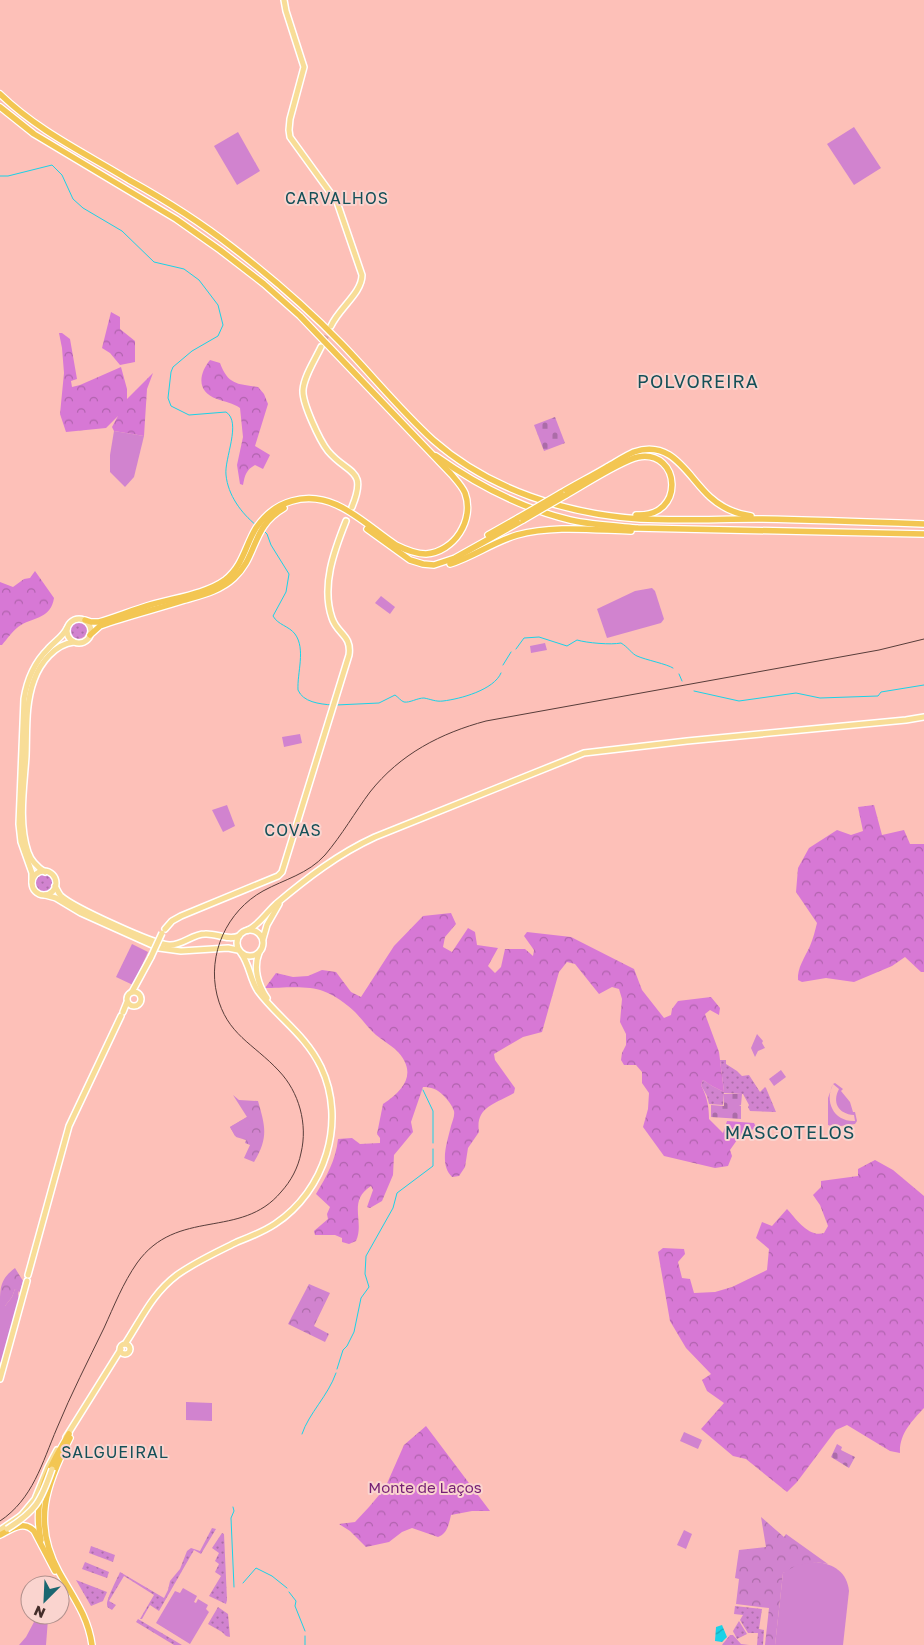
<svg xmlns="http://www.w3.org/2000/svg" width="924" height="1645" font-family="'Golos Text',sans-serif">
<defs>
<pattern id="grass-dots" width="8" height="8" patternUnits="userSpaceOnUse" patternTransform="scale(1.25)"><rect width="8" height="8" fill="#d183cf"/><path d="M2 2h.1M6 6h.1" fill="none" stroke="#ab6ca8" stroke-width="1.8" stroke-linecap="round"/></pattern>
<pattern id="forest-crowns" width="20" height="18" patternUnits="userSpaceOnUse" patternTransform="scale(1.25)"><rect width="20" height="18" fill="#d778d5"/><path d="M2 6a3 3 0 1 1 6 0M12 15a3 3 0 1 1 6 0" fill="none" stroke="#b063ad"/></pattern>
<pattern id="cemetery-stones" width="16" height="16" patternUnits="userSpaceOnUse" patternTransform="scale(1.25)"><rect width="16" height="16" fill="#d183cf"/><path d="M2 7V4a2 2 0 0 1 4 0v3zM10 15v-3a2 2 0 0 1 4 0v3z" fill="#ab6ca8"/></pattern>
<pattern id="park-crowns" width="20" height="18" patternUnits="userSpaceOnUse" patternTransform="scale(1.25)"><rect width="20" height="18" fill="#d183cf"/><path d="M2 6a3 3 0 1 1 6 0M12 15a3 3 0 1 1 6 0" fill="none" stroke="#ab6ca8"/></pattern>
<pattern id="water-waves" width="16" height="10" patternUnits="userSpaceOnUse" patternTransform="scale(1.25)"><rect width="16" height="10" fill="#1ad2e7"/><path d="M0 5q4-4 8 0t8 0" fill="none" stroke="#19abbb"/></pattern>
</defs>
<rect width="100%" height="100%" fill="#fdc0b8"/>
<g fill="url(#grass-dots)">
<circle cx="78" cy="630" r="9"/>
<circle cx="44" cy="883" r="9"/>
<path d="M720,1060H726V1064L737,1071L742,1076L749,1075L760,1092L765,1087L766,1088L776,1112L750,1111L748,1107L749,1105L743,1094L724,1093L723,1105L709,1104L707,1096L701,1085L703,1080L712,1086L724,1092Z"/>
<path d="M212,1528L216,1529L201,1554L194,1550L159,1611L150,1605L142,1619H140L154,1595L124,1576L109,1601L116,1605L112,1610C109,1608 107,1608 107,1604C107,1598 117,1579 120,1572L164,1598L168,1590L170,1581L180,1569L187,1551L191,1548L200,1551Z"/>
<path d="M222,1533L224,1534L227,1600L226,1604L209,1596L221,1576L215,1572L219,1564L215,1561L219,1553L212,1548Z"/>
<path d="M91,1546L115,1555L113,1562L89,1553Z"/>
<path d="M85,1562L109,1572L107,1578L82,1569Z"/>
<path d="M76,1580L107,1592L103,1601L91,1606Z"/>
<path d="M735,1606L762,1609L759,1629L764,1630L763,1645H757L758,1633H748L740,1620L743,1615L734,1614Z"/>
<path d="M218,1607L228,1614L230,1637L226,1636L222,1632L208,1624Z"/>
<path d="M138,1619L182,1645H174L136,1622Z"/>
<path d="M739,1621L747,1634L737,1639L733,1631Z"/>
<path d="M730,1635H733L741,1644L749,1645H722Z"/>
</g>
<g fill="url(#forest-crowns)">
<path d="M111,312L120,317V329L135,341V362L120,365L110,353L102,348Z"/>
<path d="M59,333H62L70,339L77,379L71,381L72,387L80,385L121,367L127,389V399L153,373L147,389L144,436L114,431L112,427L118,416L106,428L66,432L60,414L64,373L62,348Z"/>
<path d="M210,360L220,363C228,385 238,384 258,387L264,394L268,404L255,446L270,455L263,469L255,465C246,470 245,475 243,485L240,484L237,465L243,437L240,408C233,403 225,402 217,399C197,392 198,375 210,360Z"/>
<path d="M35,571L54,598C51,618 35,617 21,625C14,629 7,639 2,645H0V582L13,587L24,579L30,578Z"/>
<path d="M874,805L882,835L904,830L910,844H924V972H921L905,957L892,966L854,982L826,978L802,982L798,980C797,968 805,957 810,946C813,939 815,931 817,923L796,892L798,868L809,848L837,830L851,835L863,831L858,807Z"/>
<path d="M451,913L456,924L445,937L443,947L452,952L468,928L475,932L477,945L498,948L488,966L495,973L501,967L505,949H525L533,956L534,950L524,936L527,932L571,937L634,969L642,990L664,1018L671,1015L672,1009L678,1001L711,997L720,1008L719,1015L710,1010L705,1014L719,1052L724,1092L712,1086L703,1080L701,1085C707,1097 709,1106 709,1119L723,1133L727,1121L754,1123L756,1127L737,1140L730,1150L732,1156L728,1166L715,1168L664,1156L643,1127L648,1109L649,1093L642,1083V1072L636,1065H624L621,1060L622,1053L626,1045V1034L620,1022L622,999L619,989L612,987L599,994L575,964L567,962L559,972L542,1032L523,1037L494,1054L495,1060L515,1088L514,1093C495,1104 475,1107 479,1132L468,1148L465,1167L459,1176L452,1177C439,1164 447,1143 451,1126C452,1122 455,1116 454,1111C452,1105 448,1100 443,1095C437,1089 431,1087 423,1087L411,1122L413,1132L394,1155L393,1175L382,1201L370,1208L367,1207L373,1190L371,1186C347,1201 365,1222 356,1241L349,1244L342,1242V1238L335,1235H315L314,1231L328,1219L327,1214L330,1207L316,1194C326,1177 336,1160 338,1139L352,1138L360,1144L380,1143V1138L377,1134L383,1104C406,1089 418,1071 395,1049C389,1044 382,1040 376,1035C368,1028 362,1019 355,1012C347,1004 334,995 323,991C309,985 281,988 265,988L276,973L293,977L308,976L322,970L336,972L351,992L361,997L394,946L423,916Z"/>
<path d="M875,1160L893,1170L924,1196V1408C912,1421 899,1434 900,1453L890,1451L847,1425L836,1430L797,1482L787,1492L746,1459L733,1456L701,1429L724,1403L707,1391L702,1380L711,1374L686,1348L670,1321L658,1252L663,1248L684,1249L685,1254L678,1262L682,1278L690,1279L694,1293L715,1292L732,1287L767,1270L769,1249L756,1238L762,1222L772,1226L787,1209C796,1219 809,1238 824,1233L828,1226L820,1205L813,1195L821,1187V1181L858,1176V1169Z"/>
<path d="M426,1426L490,1511H472L451,1515C449,1524 447,1534 438,1537L412,1528L402,1532L389,1542L366,1547L350,1531L339,1524L355,1522L369,1507L385,1488L404,1445Z"/>
</g>
<g fill="url(#cemetery-stones)">
<path d="M555,417L565,443L544,451L534,425Z"/>
<path d="M724,1094H742L741,1105L739,1106H741V1119L711,1117V1105L724,1106Z"/>
<path d="M837,1444L842,1447L841,1450L855,1457L849,1468L831,1457Z"/>
</g>
<g fill="url(#park-crowns)">
<path d="M233,1095L239,1100L258,1101C265,1126 269,1137 254,1162L244,1158L250,1145L245,1143L246,1140L236,1137L230,1127L247,1117Z"/>
<path d="M15,1268L23,1281L20,1292L15,1289L12,1297L5,1306H0C0,1288 0,1279 15,1268Z"/>
<path d="M309,1284L330,1293L314,1326L329,1334L325,1342L288,1324Z"/>
<path d="M761,1517L784,1537L786,1534L828,1564L816,1562L783,1573L775,1645H765L769,1608L736,1604L739,1579L735,1578L739,1550L766,1547Z"/>
</g>
<g fill="#d183cf" fill-rule="evenodd">
<path d="M854,127L881,168L854,185L827,144Z"/>
<path d="M238,132L260,171L237,185L214,146Z"/>
<path d="M114,431L144,436L134,477L125,487L110,472V455Z"/>
<path d="M652,588L655,591L664,619L661,623L607,638L597,609L635,591Z"/>
<path d="M381,596L395,607L390,614L375,603Z"/>
<path d="M545,643L547,650L531,653L530,646Z"/>
<path d="M300,734L302,743L284,747L282,737Z"/>
<path d="M227,805L235,826L223,832L212,810Z"/>
<path d="M132,944L148,952L133,985L116,977Z"/>
<path d="M757,1034L763,1041L762,1043L765,1048L758,1051L755,1057L751,1048Z"/>
<path d="M781,1070L786,1077L774,1086L769,1079Z"/>
<path d="M835,1083L843,1089L841,1091L850,1102L853,1112H855L857,1121L855,1124L834,1127L828,1125V1098L833,1084ZM833,1084L839,1089C832,1102 838,1114 854,1115L855,1121C834,1122 824,1102 833,1084Z"/>
<path d="M247,1117L253,1126L235,1136L230,1127Z"/>
<path d="M15,1289L19,1290L18,1294L19,1299L2,1363L0,1362V1306H5L12,1297Z"/>
<path d="M186,1402L212,1403V1421L186,1420Z"/>
<path d="M684,1432L702,1440L698,1449L680,1441Z"/>
<path d="M684,1530L692,1534L686,1549L677,1545Z"/>
<path d="M816,1562C834,1564 847,1572 849,1591L843,1645H775L783,1573L797,1565Z"/>
<path d="M183,1588L197,1596L194,1602L196,1603L198,1599L208,1605L206,1609L209,1612L190,1644L156,1623L175,1591L180,1593Z"/>
<path d="M34,1618L48,1619L46,1645H19L26,1637L34,1622L33,1621Z"/>
</g>
<path fill="url(#water-waves)" d="M722,1625L727,1637L722,1642L715,1641L716,1627Z"/>
<g fill="none" stroke-linecap="round" stroke-linejoin="round">
<g stroke="#1ad2e7" stroke-width="1">
<path d="M0,176H8L52,165L62,175L73,199L83,208L122,231L154,262L184,269L199,280L218,305L223,325L218,336L192,351L173,367L171,372L168,398L171,406L189,415L226,412C242,422 224,459 226,475C228,495 241,513 256,525"/>
<path d="M263,530L267,534L271,545L289,574L286,592L273,616C278,625 289,626 295,634C306,649 297,673 298,690C303,702 319,704 332,705"/>
<path d="M516,649L524,638L539,637L567,646L577,640C587,643 611,645 621,643C628,647 632,654 637,656C646,660 667,664 673,668"/>
<path d="M503,665L511,652"/>
<path d="M679,674L682,681"/>
<path d="M694,691L739,701L796,693L820,698L878,696L881,692L924,685"/>
<path d="M336,705L379,703L395,695C398,697 401,701 404,702C410,703 417,698 424,698C430,699 436,702 443,701C460,699 494,690 501,673"/>
<path d="M423,1090L433,1111V1143"/>
<path d="M337,1369L343,1350L347,1346L354,1332L361,1298L369,1287L365,1274L366,1256L393,1208L397,1193L433,1166V1149"/>
<path d="M302,1434C309,1413 328,1396 336,1373"/>
<path d="M233,1507L234,1511L231,1518L234,1587"/>
<path d="M243,1583L256,1568L272,1576L287,1588"/>
<path d="M289,1592L296,1601L295,1606L305,1631"/>
<path d="M305,1645V1636"/>
</g>
<path stroke="#d8a39c" stroke-width="5" stroke-dasharray="5 2.5" stroke-linecap="butt" d="M321,347L331,327"/>
<defs>
<g id="major">
<path d="M284,0L286,11L304,67L290,119L289,130L290,137L337,202L362,275C362,293 339,308 331,326"/>
<path d="M321,347C315,360 304,376 303,390C302,403 320,441 328,451C348,475 368,468 352,507"/>
<circle cx="79" cy="631" r="12"/>
<circle cx="44" cy="883" r="12"/>
<path d="M45,872C37,867 31,861 28,852C18,822 24,787 26,756C27,731 25,704 34,680C40,663 55,644 74,642"/>
<path d="M32,882V873L21,842L19,824L24,699C27,680 35,662 48,649C55,641 63,637 67,628"/>
<path d="M55,886C57,889 58,893 61,896C73,907 153,944 169,945C182,946 192,934 205,934C216,933 228,941 239,936"/>
<path d="M45,895L56,898L81,913L159,948L181,951L228,948L238,950"/>
<path d="M165,929L172,921L181,916L278,876L282,872L349,655C352,635 337,634 332,618C321,586 334,551 346,521"/>
<circle cx="250" cy="943" r="13"/>
<path d="M248,930C259,925 267,912 276,904C307,878 338,854 375,837L584,753L687,741L906,720L924,717"/>
<path d="M263,939L267,925L279,904"/>
<path d="M259,953C253,968 258,985 267,998"/>
<path d="M132,992L151,957"/>
<circle cx="134" cy="999" r="7"/>
<path d="M123,1012L127,1002"/>
<path d="M28,1275L69,1126L121,1016"/>
<path d="M125,1344C142,1318 152,1294 177,1275C195,1262 217,1252 237,1242C250,1237 263,1232 275,1224C325,1191 347,1122 321,1067C305,1034 278,1018 258,991C250,980 250,965 241,953"/>
<circle cx="125" cy="1349" r="5"/>
<path d="M0,1379L27,1281"/>
<path d="M66,1437L121,1349"/>
<path d="M20,1517L35,1499L48,1467L57,1450"/>
<path d="M0,1530L22,1515"/>
</g>
<g id="highway">
<path d="M0,94C38,131 85,153 129,180C165,200 200,222 232,247C271,277 307,308 341,343C372,375 400,410 433,440C490,490 566,514 640,519C679,521 719,519 758,519C813,520 869,522 924,524"/>
<path d="M0,107L34,134L176,219L220,250L264,284L300,316L451,474C456,480 462,486 465,493C475,520 454,552 426,554C415,554 406,550 396,545C364,524 334,489 292,501C277,505 265,515 256,528C245,546 243,566 225,580C206,594 173,598 150,605C133,610 116,617 99,622H91L85,620"/>
<path d="M436,456C477,485 520,508 570,520C592,525 615,526 638,528L924,534"/>
<path d="M561,493C576,484 592,476 607,467C616,462 625,456 634,452C673,439 687,476 710,497C721,507 736,514 751,516"/>
<path d="M566,495C584,485 620,461 638,457C681,449 686,518 636,515"/>
<path d="M367,529L410,560L423,564L434,565L455,558L523,520"/>
<path d="M488,535L518,518"/>
<path d="M450,564C473,557 493,542 517,535C553,525 594,530 631,531"/>
<path d="M90,635L100,626C128,616 157,609 185,600C202,595 220,591 234,578C258,556 251,527 284,508"/>
<path d="M70,1438C46,1485 32,1523 59,1572C73,1597 88,1616 92,1645"/>
<path d="M0,1535C12,1529 23,1520 34,1531L55,1571"/>
<path d="M41,1540C32,1498 48,1469 69,1434"/>
</g>
</defs>
<use href="#major" stroke="#fff" stroke-width="8"/>
<use href="#highway" stroke="#fff" stroke-width="8"/>
<use href="#major" stroke="#f8dd97" stroke-width="5"/>
<use href="#highway" stroke="#f3c652" stroke-width="5.5"/>
<path stroke="#583d3a" stroke-width="1" d="M0,1521C33,1499 42,1463 57,1428C71,1394 88,1361 104,1328C114,1306 123,1283 137,1263C177,1207 241,1240 281,1192C291,1181 298,1168 301,1153C308,1124 299,1092 279,1071C253,1043 227,1035 217,995C207,954 227,911 263,891C285,879 308,874 325,855C342,835 355,812 370,792C400,754 441,733 486,721L879,650L924,639"/>
<defs>
<g id="major-bridge">
<path d="M151,957L162,933"/>
<path d="M7,1529C36,1511 41,1501 52,1469"/>
</g>
<g id="highway-bridge">
<path d="M518,518L561,493"/>
<path d="M523,520L566,495"/>
</g>
</defs>
<use href="#major-bridge" stroke="#fff" stroke-width="8" stroke-linecap="butt"/>
<use href="#highway-bridge" stroke="#fff" stroke-width="8" stroke-linecap="butt"/>
<use href="#major-bridge" stroke="#f8dd97" stroke-width="5"/>
<use href="#highway-bridge" stroke="#f3c652" stroke-width="5.5"/>
</g>
<g text-anchor="middle" stroke-width="4" stroke-linejoin="round" paint-order="stroke">
<g font-size="15" fill="#751f75" stroke="#fad4cf">
<text x="425" y="1493">Monte de Laços</text>
</g>
<g font-size="16" letter-spacing="1" fill="#145058" stroke="#fad4cf">
<text x="337" y="204">CARVALHOS</text>
<text x="293" y="836">COVAS</text>
<text x="115" y="1458">SALGUEIRAL</text>
</g>
<g font-size="18" letter-spacing="1" fill="#145058" stroke="#fad4cf">
<text x="698" y="388">POLVOREIRA</text>
<text x="790" y="1139">MASCOTELOS</text>
</g>
</g>
<g transform="translate(45 1600) rotate(204)"><circle r="24" fill="#fad4cf" stroke="#b1918d"/>
<path d="M0-4L9 19L0 12L-9 19Z" fill="#1b6670"/>
<text y="-8" font-size="14" font-weight="bold" text-anchor="middle" fill="#442d2a">N</text>
</g>
</svg>
